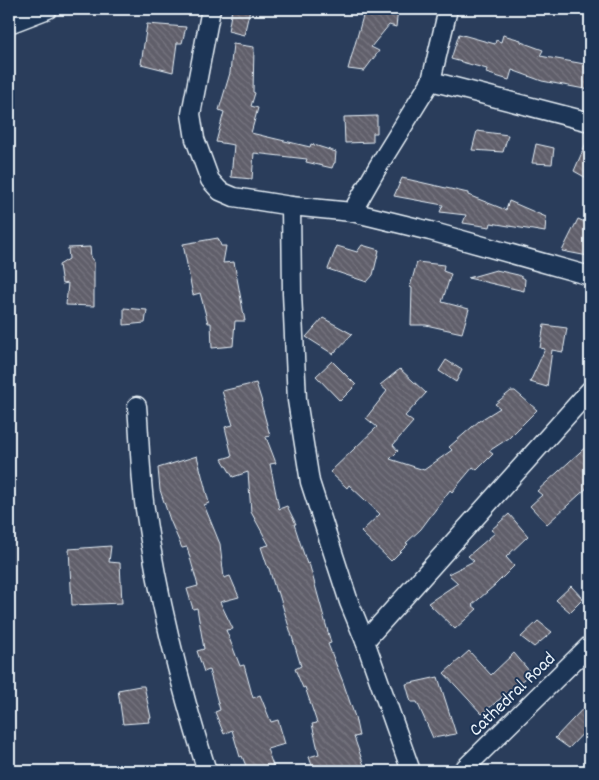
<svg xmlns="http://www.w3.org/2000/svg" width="599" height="780" font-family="Dekko,sans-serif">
<defs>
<pattern id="building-back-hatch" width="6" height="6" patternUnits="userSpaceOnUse" patternTransform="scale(1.25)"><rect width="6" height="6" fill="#605e6a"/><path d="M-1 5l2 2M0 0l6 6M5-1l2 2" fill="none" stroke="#777680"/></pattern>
</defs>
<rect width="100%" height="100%" fill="#2a3d5b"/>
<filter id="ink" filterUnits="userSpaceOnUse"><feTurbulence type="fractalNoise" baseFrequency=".02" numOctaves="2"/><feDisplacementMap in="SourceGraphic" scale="10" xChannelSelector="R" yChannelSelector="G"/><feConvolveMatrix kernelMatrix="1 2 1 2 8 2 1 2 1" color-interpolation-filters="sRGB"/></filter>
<g filter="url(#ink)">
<g fill="url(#building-back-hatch)" stroke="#e8f1f8">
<path d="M232,9H250L244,35L228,31Z"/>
<path d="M365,9H398L396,27L389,25L371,47L379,51L364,71L348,69Z"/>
<path d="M147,24L186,27L182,43H177L173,72L141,64Z"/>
<path d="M459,34L495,44L496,40L501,42L503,35L521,40V42L543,50L540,56L590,65V90L542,81L512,70L509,80L486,73L487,69L451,59Z"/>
<path d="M233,44L254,47L253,92L255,93L251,106L258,108L251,133L310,147L311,144L336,152L335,163H334L332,168L306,162L307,159L254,153L252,179L231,177L234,145L216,142L224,112L219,110L230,73Z"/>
<path d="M377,116V133H373V142L345,143L344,117Z"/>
<path d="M477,131L508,135L503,152L472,150Z"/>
<path d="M590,134V180L574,171Z"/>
<path d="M536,144L554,148L552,164L532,163Z"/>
<path d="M402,178L468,193V195L506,210L509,201L546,217L545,232L491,223L490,227L463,223L466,215L440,212L443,205L394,196Z"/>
<path d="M578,219L590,224V249L588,256L562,251Z"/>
<path d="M218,238L221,246H226L223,263L234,262L245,321H235L233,346L212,348L211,323H208L200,293L193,295L183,244Z"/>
<path d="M362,245L379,250L373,275L367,282L328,269L337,246L357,252Z"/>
<path d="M90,247L91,258L94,262V306L66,305L68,283L62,284L59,265L69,259L68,248Z"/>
<path d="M417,262L444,265L443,271L451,274L442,302L469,309L462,333L426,325H411L412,288L410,287Z"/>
<path d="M496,270L518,275L525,279L524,291L468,278Z"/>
<path d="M124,308L147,310L145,323L124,325Z"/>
<path d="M323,318L352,334L333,354L306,337Z"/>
<path d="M544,325L567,328L563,352L552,350L547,387L530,382L545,349L540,348Z"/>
<path d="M446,360L462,370L456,382L439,371Z"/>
<path d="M332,361L356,385L340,401L316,376Z"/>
<path d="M400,369L426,393L405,416L413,422L393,445L398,451L390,459L424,470L452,450L449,447L479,421L500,408L495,404L511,391H515L537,410L509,438L489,451L493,454L477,470L473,467L452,492L450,490L421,529L406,543L408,544L391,561L361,532L380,514L349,485L347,488L330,472L377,427L366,418L387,391L380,385Z"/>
<path d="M256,383L262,402L261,403L270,436L266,437L276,463L270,464L279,509L287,506L296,524H294L307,564L309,563L331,643L328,644L343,682L355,717L359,736L354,737L366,771H314L309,757L319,754L312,724L317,723L305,687L303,688L295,669L301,666L278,591L276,592L269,568H268L261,547L269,545L251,512L248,472L233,477L222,459L232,456L225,427L233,425L222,391Z"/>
<path d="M590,443V485L547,524L530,506L542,495L537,491Z"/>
<path d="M197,456L209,503L204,505L220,544L224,578L230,576L239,597L220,602L233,629L226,630L240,666L244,665L253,698L260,695L271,722L278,720L285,744L267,749L275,771H248L242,756L240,757L232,730L224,734L215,712L220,710L209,670L204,672L197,651L204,649L197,608L193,609L187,589L198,586L187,547L182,548L170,520L160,490L158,468Z"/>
<path d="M509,514L528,536L506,557L514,566L495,585L472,605L477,609L455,629L428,603L458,583L448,574L474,561L468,556L495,533L491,530Z"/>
<path d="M111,546L109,562L120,563L122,603L72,605L69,549Z"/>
<path d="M571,586L583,599L570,612L556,600Z"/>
<path d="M538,621L552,632L534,647L521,637Z"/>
<path d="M469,651L491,675L514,653L531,673L482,714L444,673Z"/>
<path d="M438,677L456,734L433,738L417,702H411L406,684Z"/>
<path d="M140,686H144L151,718H149L150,722L123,724L118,690Z"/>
<path d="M590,701V726L569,748L555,738Z"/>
</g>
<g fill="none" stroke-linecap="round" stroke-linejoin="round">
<defs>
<g id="minor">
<path d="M211,9L191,114L195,139L210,180L220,191L234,197L291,206L352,212"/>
<path d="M9,24L48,9"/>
<path d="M431,81L448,9"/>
<path d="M590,122L431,81L379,165L352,212L430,231L590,276"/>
<path d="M291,206L292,293L297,400L310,482L349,602L365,641L411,771"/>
<path d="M137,406C140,440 140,475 145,509C158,599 179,684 207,771"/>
<path d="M365,641L590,390"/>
<path d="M462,771L590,645"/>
</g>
</defs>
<use href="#minor" stroke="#e8f1f8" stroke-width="21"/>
<use href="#minor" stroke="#1d3557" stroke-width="18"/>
</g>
</g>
<g text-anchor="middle" stroke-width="4" stroke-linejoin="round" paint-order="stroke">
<g font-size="19" fill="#e8f1f8" stroke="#1d3557">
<text transform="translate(511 693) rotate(-44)" y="7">Cathedral Road</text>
</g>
</g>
<rect width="599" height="780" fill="none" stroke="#1d3557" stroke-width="30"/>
<rect x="15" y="15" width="569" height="750" fill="none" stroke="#e8f1f8" stroke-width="2" filter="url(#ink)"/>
</svg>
